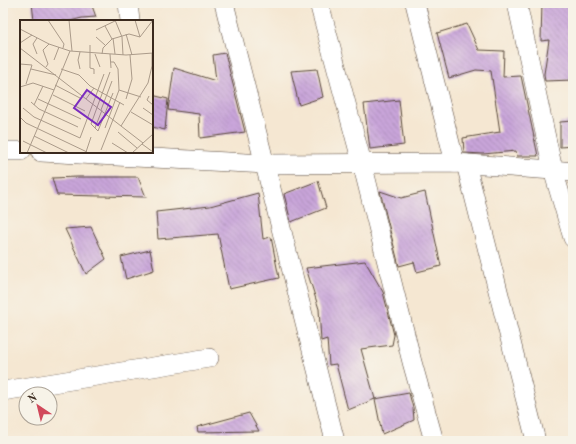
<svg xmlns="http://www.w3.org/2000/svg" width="576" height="444" font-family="'Old Standard TT',serif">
<defs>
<pattern id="building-back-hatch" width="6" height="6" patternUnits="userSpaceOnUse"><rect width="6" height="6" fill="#c9a5da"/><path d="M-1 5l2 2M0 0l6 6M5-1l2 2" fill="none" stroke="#a487b0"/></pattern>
</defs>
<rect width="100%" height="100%" fill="#f7f3e8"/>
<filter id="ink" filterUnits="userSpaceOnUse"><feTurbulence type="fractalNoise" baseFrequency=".025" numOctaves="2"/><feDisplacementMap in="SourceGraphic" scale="8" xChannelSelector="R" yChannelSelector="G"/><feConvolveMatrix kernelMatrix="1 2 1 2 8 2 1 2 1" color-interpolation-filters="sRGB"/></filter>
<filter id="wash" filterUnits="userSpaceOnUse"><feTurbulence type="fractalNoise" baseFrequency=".012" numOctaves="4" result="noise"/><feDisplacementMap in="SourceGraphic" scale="16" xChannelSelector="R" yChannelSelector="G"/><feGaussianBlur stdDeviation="0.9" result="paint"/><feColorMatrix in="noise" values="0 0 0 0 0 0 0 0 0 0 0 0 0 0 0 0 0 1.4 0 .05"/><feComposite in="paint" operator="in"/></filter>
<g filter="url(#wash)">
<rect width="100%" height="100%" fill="#f5e7d2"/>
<g id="blocks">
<g fill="url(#building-back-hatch)">
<path d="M32,3H91L96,17L82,18L70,21H34Z"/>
<path d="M542,3H573V80L545,81L544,74L549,40L541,41Z"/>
<path d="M467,24L479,50L504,51L503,77L521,76L538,156H517L516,151L483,154L464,153L463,138L500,132L491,71L476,70L449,78L437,33Z"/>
<path d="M225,53L245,132L200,138L199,114L168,110L174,68L216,81L213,55Z"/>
<path d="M317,69L323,97L299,105L291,71Z"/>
<path d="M152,95L168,99L165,130L152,127Z"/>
<path d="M399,100L404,145L370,149L364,104Z"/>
<path d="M573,121V146L560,147V122Z"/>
<path d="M77,177H138L146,197L57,195L52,178Z"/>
<path d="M318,181L326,208L291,222L284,194Z"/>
<path d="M380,191L401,198L425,192L441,266L417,272L414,262L399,266Z"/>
<path d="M258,193L263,239L271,237L279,278L229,289L218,234L158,239L156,212L210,206Z"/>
<path d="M91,227L106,259L86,274L65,229Z"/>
<path d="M150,250L154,270L126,279L121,257Z"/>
<path d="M365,261L383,292L394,335L392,345L361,349L375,399L348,410L336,364L329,365L327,339L321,341L319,309L306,268Z"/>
<path d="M409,393L413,408L414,420L382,434L375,399Z"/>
<path d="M249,413L259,431L198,432L197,427Z"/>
</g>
</g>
</g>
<g filter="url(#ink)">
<use href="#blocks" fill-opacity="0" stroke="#574639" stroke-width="1"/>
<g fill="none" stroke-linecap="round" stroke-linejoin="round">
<defs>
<g id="street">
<path d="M128,3L130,21"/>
<path d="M224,3L335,441"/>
<path d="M319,3L362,163L412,362L434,441"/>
<path d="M415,3L455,163"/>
<path d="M517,3L553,170L573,238"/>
<path d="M3,151H21"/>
<path d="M41,152L264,164L455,163L553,170L573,172"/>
<path d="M466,164L536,441"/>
<path d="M3,391L209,358"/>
</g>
</defs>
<use href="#street" stroke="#574639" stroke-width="20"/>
<use href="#street" stroke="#fff" stroke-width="19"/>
</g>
</g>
<g transform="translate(20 20)">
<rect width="133" height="133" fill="#f5e7d2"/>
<path fill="none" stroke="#ab9b8a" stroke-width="1" d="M28,0L44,24L43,28M49,0L52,31M95,0L102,17L103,35M115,0L120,17M85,6L92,19M0,9L29,24L50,31L106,35L133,33M76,10L95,1M106,14L112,35M76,17L85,25M120,17L133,0M17,18L13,24L17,34M93,18L95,34M0,23L12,15M70,25V48L74,49V54M0,28L123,123M60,32L58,40L60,49M75,34L80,47M82,34L83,28L92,19L109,14L120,17M90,34L91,48M34,40L39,27M0,44L12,45L6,64M26,47L28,44L23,30L29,24M11,49L36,55M41,49L59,55L70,66L104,85M90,52L71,104L78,111L93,73M35,65L60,78M0,67L13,63L34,70L50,31M99,70L121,77M33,75L65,91M129,76L127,80L133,85M18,79L61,99M66,79L74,68M106,79L112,59L110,35M11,82L19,89L58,107M14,85L23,66M3,88L14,97L60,118L84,54M123,88L133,95M81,90L92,61M111,92L133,105M0,97L6,103L67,132M101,106L128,63L132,46V33M75,108L82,90M85,108L99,70L98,49L94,42H91M98,112L117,128M14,116L49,133M3,121L27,133M92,123L108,133M122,124L133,132M81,130L100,82M66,132L71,117M7,133L34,70M112,133L133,114"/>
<path fill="#7b2cbf" fill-opacity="0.15" stroke="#7b2cbf" stroke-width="2" d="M67,70L91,87L78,105L54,88Z"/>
<rect width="133" height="133" fill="none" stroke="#3b2a1e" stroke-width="2"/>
</g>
<rect width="576" height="444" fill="none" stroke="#f7f3e8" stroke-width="16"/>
<g transform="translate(38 406) rotate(325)"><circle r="19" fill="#f7f3e8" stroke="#aca397"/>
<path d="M0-3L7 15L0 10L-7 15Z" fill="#d1495b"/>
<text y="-6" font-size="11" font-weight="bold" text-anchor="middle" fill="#3b2a1e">N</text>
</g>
</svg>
